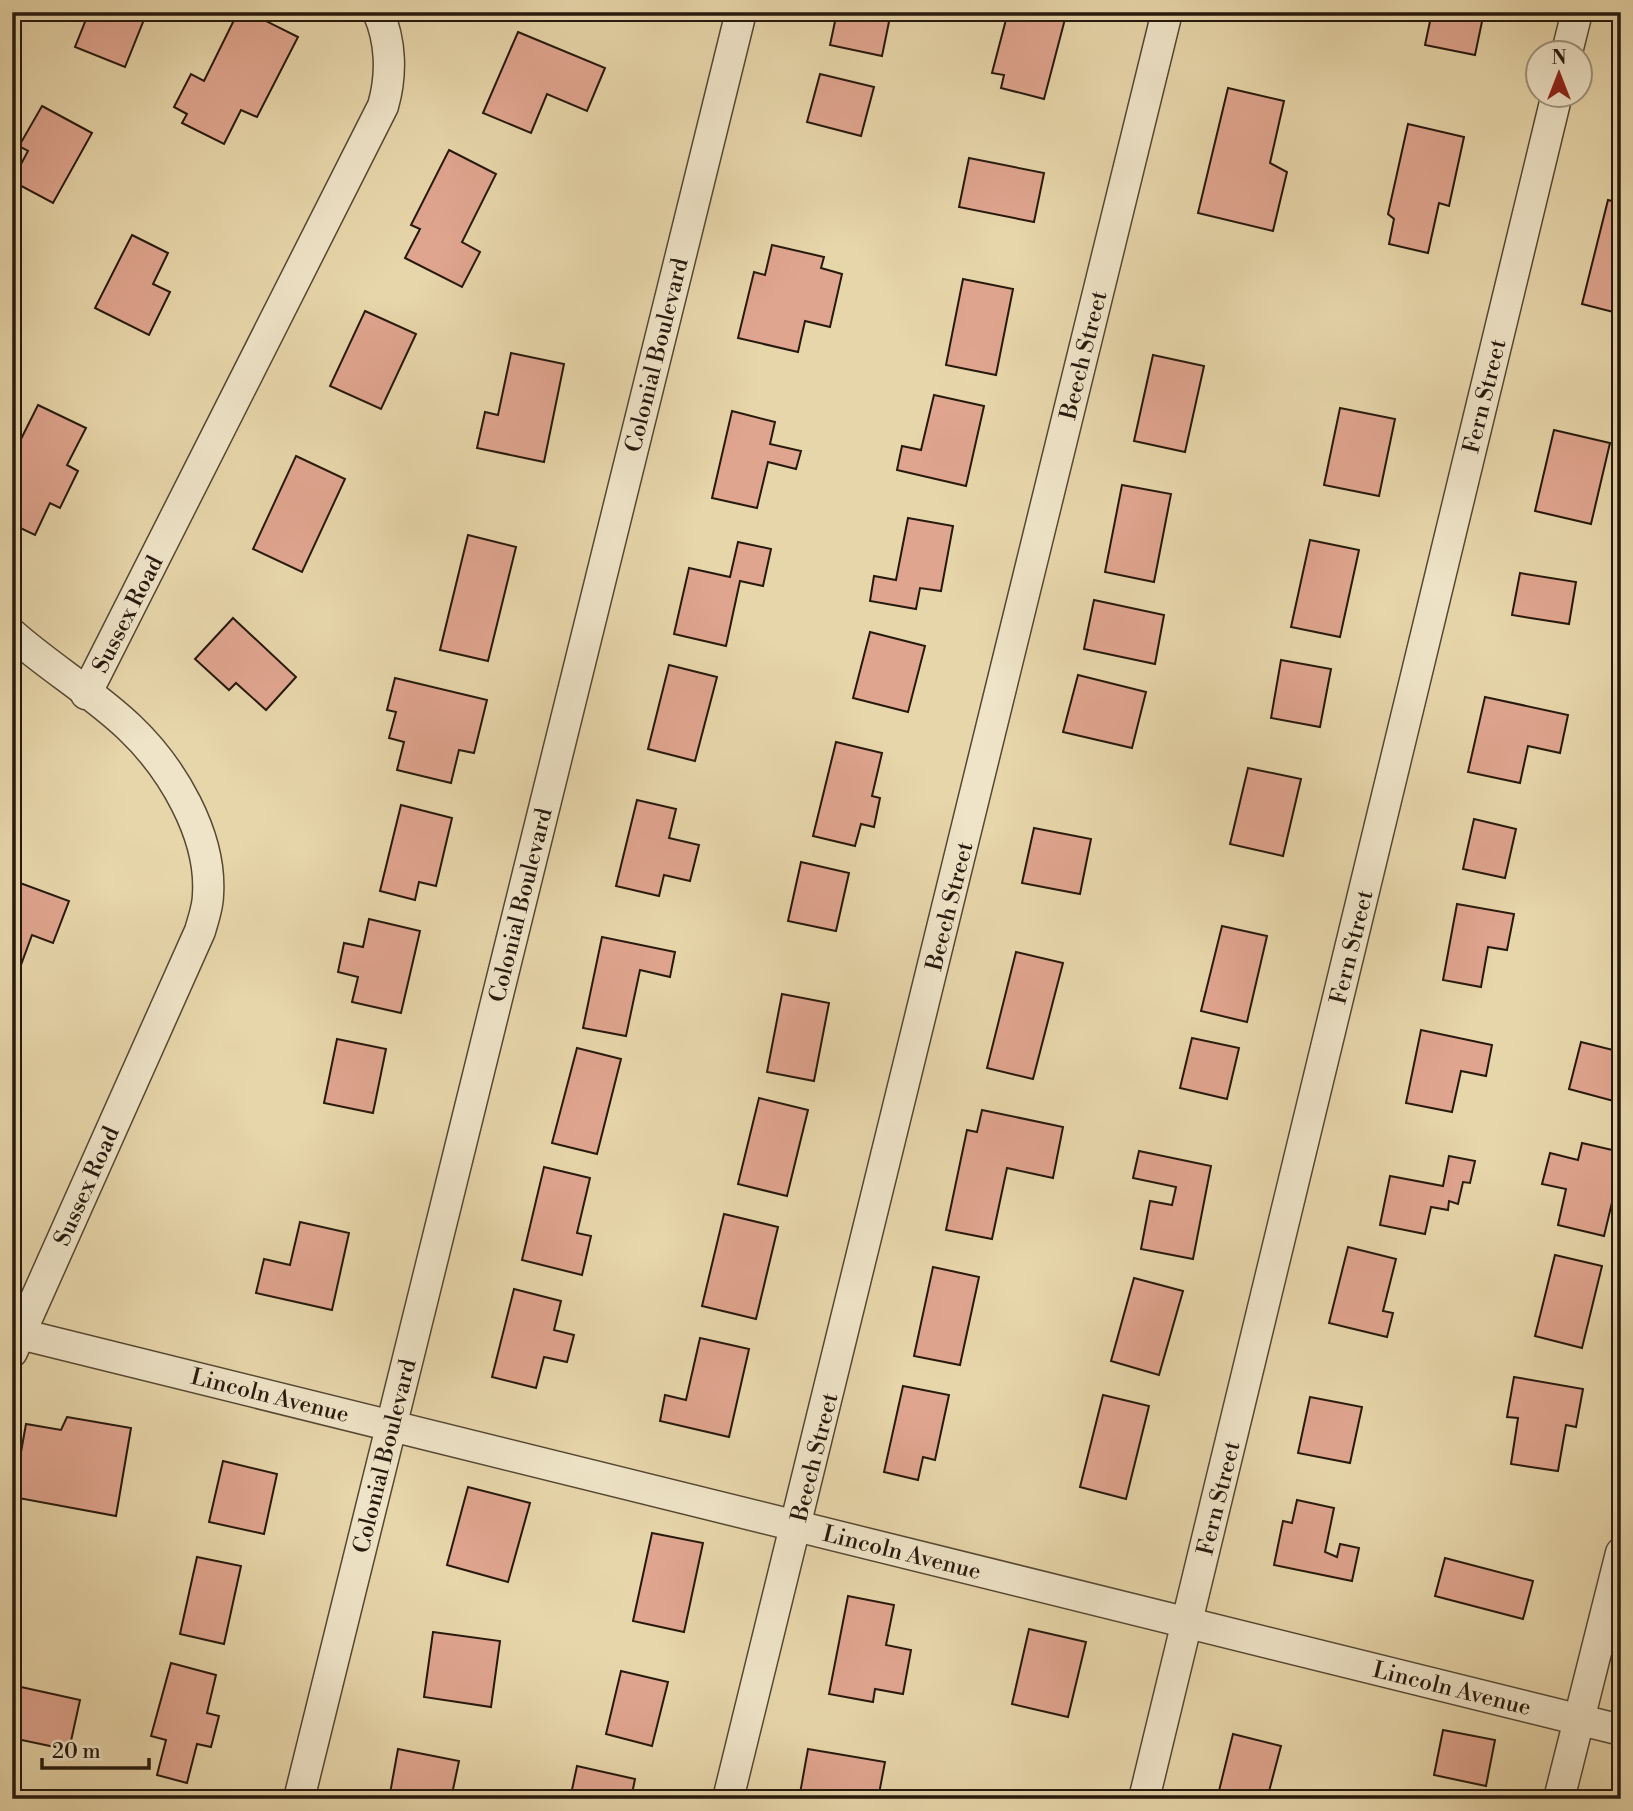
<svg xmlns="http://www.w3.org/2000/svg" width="1633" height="1811" font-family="'Libre Bodoni',serif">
<rect width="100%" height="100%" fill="#e7d6aa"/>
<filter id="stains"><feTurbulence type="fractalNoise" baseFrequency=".00286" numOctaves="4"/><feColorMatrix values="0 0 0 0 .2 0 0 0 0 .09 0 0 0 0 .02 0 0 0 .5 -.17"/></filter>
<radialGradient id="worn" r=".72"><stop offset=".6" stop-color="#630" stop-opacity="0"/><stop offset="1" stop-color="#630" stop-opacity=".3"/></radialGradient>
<g fill="#e0a58f" stroke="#26190d" stroke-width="2">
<path d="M89,12H147L125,67L75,47Z"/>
<path d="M238,12H248L298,37L257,117L241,110L224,144L182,123L187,114L174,107L191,74L204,81Z"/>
<path d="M837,12H891L882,56L830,45Z"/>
<path d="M1008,12H1037L1065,19L1044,99L1001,88L1004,75L992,73Z"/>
<path d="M1432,12H1484L1475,55L1425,45Z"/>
<path d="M518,32L605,68L587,111L547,94L531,133L483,113Z"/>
<path d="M820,74L874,87L861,136L807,122Z"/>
<path d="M1228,88L1284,101L1270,163L1287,172L1273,231L1198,213Z"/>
<path d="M42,106L92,133L53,203L12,181L28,151L19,146Z"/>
<path d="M1408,124L1464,137L1449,206L1439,203L1428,253L1389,244L1394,219L1388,214Z"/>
<path d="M449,150L496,174L462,242L480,252L462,287L405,258L420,229L411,225Z"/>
<path d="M969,158L1044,173L1034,222L959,207Z"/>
<path d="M1608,200L1621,203V314L1582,304Z"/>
<path d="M132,235L168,253L153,284L170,292L149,335L95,308Z"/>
<path d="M772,245L824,257L821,268L842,274L830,327L805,321L798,352L738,338L754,272L765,275Z"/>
<path d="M963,279L1013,289L996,375L946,365Z"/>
<path d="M365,311L416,334L381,409L330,386Z"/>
<path d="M511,353L564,364L544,462L477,448L485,412L498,415Z"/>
<path d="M1153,355L1204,366L1185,452L1134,441Z"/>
<path d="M934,395L984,406L966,486L897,470L902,446L921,450Z"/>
<path d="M38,405L86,428L67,465L78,471L60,508L50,503L35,535L12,524V457Z"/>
<path d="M1340,408L1395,419L1379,496L1324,485Z"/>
<path d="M732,411L775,422L770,444L801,451L796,469L768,462L757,508L712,498Z"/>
<path d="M1554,430L1610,443L1591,524L1535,511Z"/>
<path d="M296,456L345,479L302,572L253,549Z"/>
<path d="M1122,485L1171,494L1154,582L1105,572Z"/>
<path d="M908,518L953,526L941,591L920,588L916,609L870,601L874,576L896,580Z"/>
<path d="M468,535L516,547L488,661L440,650Z"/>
<path d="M1310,540L1359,550L1340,637L1291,627Z"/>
<path d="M738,542L771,549L763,586L740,581L726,646L674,634L689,568L730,577Z"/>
<path d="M1520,573L1576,582L1569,624L1512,615Z"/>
<path d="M1094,600L1164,615L1155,664L1084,649Z"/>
<path d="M233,618L296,677L266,710L236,683L229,690L195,659Z"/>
<path d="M870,632L925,646L908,712L853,698Z"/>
<path d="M1281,660L1331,669L1320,727L1271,718Z"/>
<path d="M669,665L717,677L695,761L648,749Z"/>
<path d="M1078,675L1146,692L1132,748L1063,732Z"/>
<path d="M395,678L487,700L474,753L459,750L451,783L397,770L404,742L389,738L396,712L387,710Z"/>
<path d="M1485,697L1568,715L1560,753L1528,746L1520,783L1468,772Z"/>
<path d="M836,742L882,753L872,796L880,798L874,827L861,824L855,846L813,836Z"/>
<path d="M1248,768L1301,779L1283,856L1230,844Z"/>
<path d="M637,800L676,809L669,838L699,845L690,881L664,875L659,896L616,886Z"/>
<path d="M401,805L452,818L436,886L419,882L415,900L380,891Z"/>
<path d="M1474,819L1516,829L1505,878L1463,869Z"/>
<path d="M1034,828L1091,839L1080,894L1022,883Z"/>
<path d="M801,862L849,873L836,931L788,921Z"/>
<path d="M12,880L69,901L53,943L32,935L18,973L12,971Z"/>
<path d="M1457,904L1514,914L1507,950L1488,947L1481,987L1443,980Z"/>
<path d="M369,919L420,931L401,1013L352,1002L358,977L338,972L344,943L363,947Z"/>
<path d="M1222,926L1267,936L1247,1022L1201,1011Z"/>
<path d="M602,937L675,952L670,977L640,970L626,1036L583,1028Z"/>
<path d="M1016,952L1063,963L1033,1079L987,1068Z"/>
<path d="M782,994L829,1003L814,1081L767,1072Z"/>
<path d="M1421,1030L1492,1045L1486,1076L1461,1071L1452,1112L1406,1103Z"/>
<path d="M1192,1038L1239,1048L1227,1099L1180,1088Z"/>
<path d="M337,1039L386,1049L373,1113L324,1103Z"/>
<path d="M1581,1042L1621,1052V1103L1569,1089Z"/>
<path d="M577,1048L621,1059L597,1154L552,1143Z"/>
<path d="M759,1098L808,1110L787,1196L738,1184Z"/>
<path d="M982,1110L1063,1127L1053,1178L1007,1168L992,1239L946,1230L967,1130L977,1132Z"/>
<path d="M1582,1143L1621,1152V1165L1604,1236L1558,1225L1566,1189L1542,1184L1550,1153L1578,1160Z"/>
<path d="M1139,1151L1211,1166L1193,1259L1141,1249L1150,1201L1172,1205L1176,1187L1133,1178Z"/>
<path d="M1449,1156L1475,1161L1470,1183L1463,1182L1458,1204L1449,1201L1448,1210L1431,1207L1425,1234L1380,1225L1390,1176L1443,1186Z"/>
<path d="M544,1167L590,1178L577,1233L591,1236L582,1275L522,1260Z"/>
<path d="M724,1214L778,1227L756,1319L702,1306Z"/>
<path d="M300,1222L349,1233L332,1310L256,1293L264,1259L290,1265Z"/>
<path d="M1348,1247L1396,1259L1383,1311L1393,1313L1387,1337L1329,1323Z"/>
<path d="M1555,1255L1602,1266L1582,1348L1535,1336Z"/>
<path d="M933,1267L979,1277L960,1365L914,1356Z"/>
<path d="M1134,1278L1183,1291L1159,1375L1111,1361Z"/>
<path d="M514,1289L561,1301L554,1330L574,1335L567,1362L544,1357L536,1388L492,1377Z"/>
<path d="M700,1338L749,1349L729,1437L660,1421L665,1395L686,1400Z"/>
<path d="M1514,1377L1583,1389L1576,1427L1566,1425L1558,1471L1511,1464L1518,1418L1507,1417Z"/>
<path d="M903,1386L949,1395L935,1460L923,1457L918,1480L884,1472Z"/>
<path d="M1103,1395L1149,1406L1126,1499L1080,1487Z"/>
<path d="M1310,1397L1362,1407L1350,1463L1298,1453Z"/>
<path d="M67,1417L131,1428L116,1516L13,1497L26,1424L61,1430Z"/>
<path d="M223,1461L277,1474L264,1534L209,1522Z"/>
<path d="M468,1487L530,1503L508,1582L447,1565Z"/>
<path d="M1297,1500L1334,1508L1325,1552L1337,1557L1340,1544L1359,1548L1352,1581L1274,1565L1283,1521L1292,1523Z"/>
<path d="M652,1533L703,1543L684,1632L633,1621Z"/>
<path d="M197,1557L241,1566L224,1644L180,1634Z"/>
<path d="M1445,1558L1533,1581L1523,1619L1435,1596Z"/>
<path d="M848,1596L894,1605L886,1645L911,1650L903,1694L875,1689L873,1702L829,1694Z"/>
<path d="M1029,1629L1086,1642L1068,1717L1012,1704Z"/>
<path d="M433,1632L500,1641L491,1707L424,1697Z"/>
<path d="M171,1663L216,1675L207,1713L219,1716L211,1747L197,1744L187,1783L157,1775L166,1740L151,1736Z"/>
<path d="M621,1671L668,1682L652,1746L606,1734Z"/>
<path d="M12,1685L80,1700L69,1750L12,1738Z"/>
<path d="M1443,1730L1495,1740L1486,1786L1434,1775Z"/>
<path d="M1233,1734L1281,1746L1267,1799H1217Z"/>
<path d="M398,1749L459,1761L451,1799H389Z"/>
<path d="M808,1749L885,1762L878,1799H799Z"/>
<path d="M577,1766L635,1779L631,1799H570Z"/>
</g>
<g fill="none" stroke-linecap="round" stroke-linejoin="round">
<defs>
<g id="minor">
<path d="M1567,52L1577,12"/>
<path d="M12,634C49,667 96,695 130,728C172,768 212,835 208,895C208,907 203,920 200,931L12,1352"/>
<path d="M86,694L383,106C392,75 391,41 378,12"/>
<path d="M20,1334L1621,1730"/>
<path d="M299,1799L741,12"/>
<path d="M728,1799L1167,12"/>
<path d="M1144,1799L1557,94"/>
<path d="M1559,1799L1621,1553"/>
</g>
</defs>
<use href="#minor" stroke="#564834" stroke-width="33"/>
<use href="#minor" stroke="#efe4c8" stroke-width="30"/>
</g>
<g text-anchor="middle" stroke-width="6" stroke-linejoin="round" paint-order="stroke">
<g font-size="23" fill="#26190d" stroke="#efe4c8">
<text transform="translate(656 355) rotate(-76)" y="8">Colonial Boulevard</text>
<text transform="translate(1083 355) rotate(-76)" y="8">Beech Street</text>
<text transform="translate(1484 396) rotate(-76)" y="8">Fern Street</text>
<text transform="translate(127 614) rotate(-63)" y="8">Sussex Road</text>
<text transform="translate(520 905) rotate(-76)" y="8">Colonial Boulevard</text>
<text transform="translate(949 906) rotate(-76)" y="8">Beech Street</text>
<text transform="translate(1351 947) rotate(-76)" y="8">Fern Street</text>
<text transform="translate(86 1186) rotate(-66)" y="8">Sussex Road</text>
<text transform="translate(270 1395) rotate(14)" y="8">Lincoln Avenue</text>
<text transform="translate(384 1456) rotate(-76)" y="8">Colonial Boulevard</text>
<text transform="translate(814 1457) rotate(-76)" y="8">Beech Street</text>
<text transform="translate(1218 1498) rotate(-76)" y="8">Fern Street</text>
<text transform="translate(902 1552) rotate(14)" y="8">Lincoln Avenue</text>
<text transform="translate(1452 1688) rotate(14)" y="8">Lincoln Avenue</text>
</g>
</g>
<rect width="1633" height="1811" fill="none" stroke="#e7d6aa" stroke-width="42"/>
<rect x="14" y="14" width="1605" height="1783" fill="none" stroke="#26190d" stroke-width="3.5"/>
<rect x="21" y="21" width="1591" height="1769" fill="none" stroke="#26190d" stroke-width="2"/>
<g transform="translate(1559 74)"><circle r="33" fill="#efe4c8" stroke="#9f937d" stroke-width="2"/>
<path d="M0-5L12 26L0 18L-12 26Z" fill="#8f2418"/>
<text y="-10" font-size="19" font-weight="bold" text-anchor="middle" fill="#26190d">N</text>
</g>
<path d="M42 1758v10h107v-10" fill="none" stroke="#26190d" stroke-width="3.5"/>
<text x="52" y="1758" font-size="21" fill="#26190d" stroke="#efe4c8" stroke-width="5" paint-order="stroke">20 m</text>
<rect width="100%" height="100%" filter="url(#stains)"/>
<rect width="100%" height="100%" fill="url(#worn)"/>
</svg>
